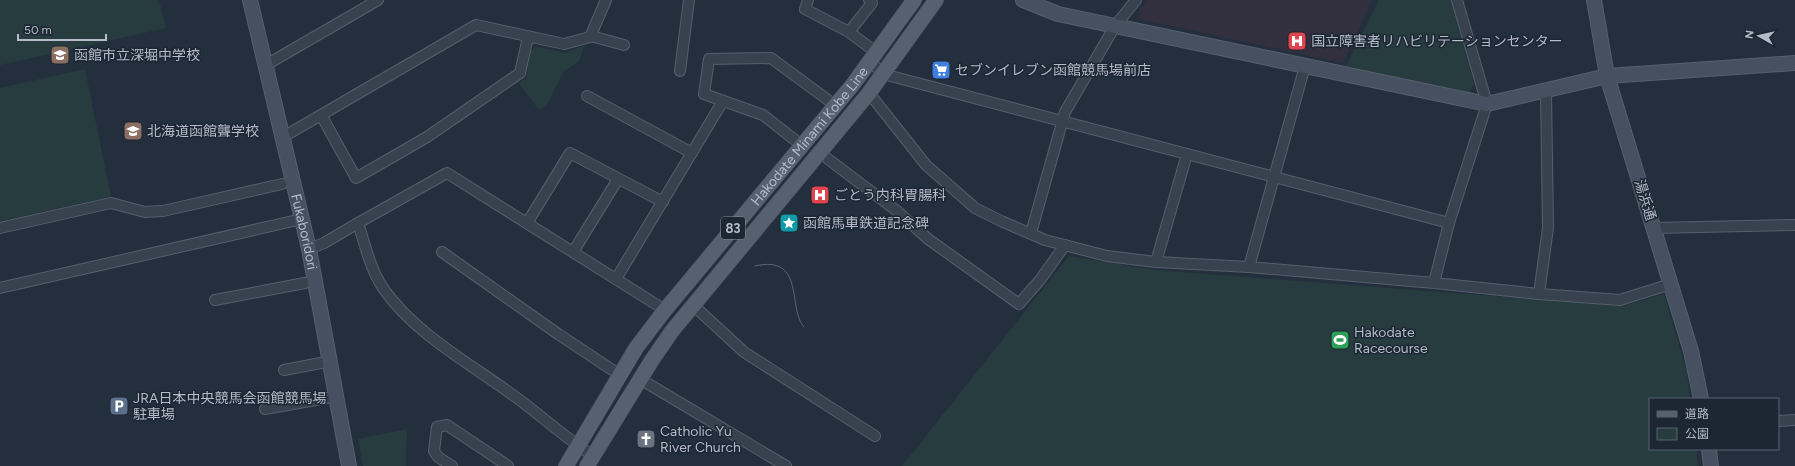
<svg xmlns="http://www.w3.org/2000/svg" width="1795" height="466" font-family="Figtree,'Noto Sans JP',sans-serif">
<rect width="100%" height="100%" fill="#242f3e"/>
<path fill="#32303f" d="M1148,0H1372L1343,63L1139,19L1138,12Z"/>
<g fill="#263c3f">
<path d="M0,0H159L166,28L0,65Z"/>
<path d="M1379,0H1451L1474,84L1469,94L1346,66Z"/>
<path d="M585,45L579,61L564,71L546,106L539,110L519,83L526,78L531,50L537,47L565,53Z"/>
<path d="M85,69L111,197L0,221V88Z"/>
<path d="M1069,256L1156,270L1623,306L1664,294L1687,373L1690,399H1650V449H1696L1698,466H902Z"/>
<path d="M407,429L406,466H363L358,439Z"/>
</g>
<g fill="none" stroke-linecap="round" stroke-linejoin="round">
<defs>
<g id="street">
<path d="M808,0L805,9L849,32L869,47"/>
<path d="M849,32L872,3L869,0"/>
<path d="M591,36L624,45"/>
<path d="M870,61L883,74L1449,223"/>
<path d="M266,65L378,0"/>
<path d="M680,71L689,0"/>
<path d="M869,93L926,165L975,208L1001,221L1045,240L1107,256L1156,262L1249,267L1434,283L1539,294L1620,300L1671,284"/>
<path d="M587,96L692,153"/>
<path d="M321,115L356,178L427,137L520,73L528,37"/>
<path d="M283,137L476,25L564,44L590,37L606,0"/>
<path d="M795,140L763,115L704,94L709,59L771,58L828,100"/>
<path d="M828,159L897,211L928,239L1019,304L1040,280L1065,245"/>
<path d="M358,223L447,173L665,310"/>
<path d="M527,223L570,153L663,202"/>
<path d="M0,228L111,203L145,212L163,211L282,184"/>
<path d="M1654,228L1795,225"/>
<path d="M1031,233L1065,112L1115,26L1136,0"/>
<path d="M309,249L324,243L358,223C365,244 370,269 383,288C415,335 475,366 521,401C545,419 567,439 593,456"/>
<path d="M442,252L558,334L620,375"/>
<path d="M573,252L618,179"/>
<path d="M1156,262L1187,154"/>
<path d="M1249,267L1305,66"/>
<path d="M616,279L723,101"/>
<path d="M1434,283L1449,223L1487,104L1457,0"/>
<path d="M0,288L302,219"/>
<path d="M1539,294L1548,228L1546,91"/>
<path d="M215,300L305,283"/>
<path d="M693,305L744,352L875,436"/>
<path d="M284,370L321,363"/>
<path d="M640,379L786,466"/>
<path d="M265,409L327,398"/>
<path d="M1778,421L1795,420"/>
<path d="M452,466L438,457L434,451L437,427L447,425L508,466"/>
</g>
<g id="secondary">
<path id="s1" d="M250,0L309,249L349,466"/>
<path d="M1023,0L1058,14L1487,104L1607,76L1795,63"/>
<path d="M1594,0L1607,76L1691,351L1701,399"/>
<path d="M1709,449L1711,466"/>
</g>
<g id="primary">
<path id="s2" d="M566,466L636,348L665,310L854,83L914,0"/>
<path d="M587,466L652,360L672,331L869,93L936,0"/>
</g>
</defs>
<use href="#street" stroke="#565f6c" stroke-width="12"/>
<use href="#secondary" stroke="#565f6c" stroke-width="16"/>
<use href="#primary" stroke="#414a57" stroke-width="16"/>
<use href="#street" stroke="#38414e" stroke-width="10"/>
<use href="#secondary" stroke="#465061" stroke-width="14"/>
<use href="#primary" stroke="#56606e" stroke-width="15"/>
<g stroke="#5a6575" stroke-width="1">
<path d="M755,266C806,254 787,309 804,327"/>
<path d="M609,417L624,392"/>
<path d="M573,466L643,350L663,322L851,98L922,0"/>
</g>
</g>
<defs>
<symbol id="hospital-square" viewBox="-11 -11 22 22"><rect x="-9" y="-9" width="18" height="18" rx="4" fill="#e0444e" stroke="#1d2633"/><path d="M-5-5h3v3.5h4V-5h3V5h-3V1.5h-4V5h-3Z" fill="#fff"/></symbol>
<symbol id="school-square" viewBox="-11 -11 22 22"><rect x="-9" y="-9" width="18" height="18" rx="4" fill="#8d6e63" stroke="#1d2633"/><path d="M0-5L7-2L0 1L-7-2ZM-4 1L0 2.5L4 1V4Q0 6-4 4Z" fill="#fff"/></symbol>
<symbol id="supermarket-square" viewBox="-11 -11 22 22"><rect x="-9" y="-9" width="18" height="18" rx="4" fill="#3f7fe0" stroke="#1d2633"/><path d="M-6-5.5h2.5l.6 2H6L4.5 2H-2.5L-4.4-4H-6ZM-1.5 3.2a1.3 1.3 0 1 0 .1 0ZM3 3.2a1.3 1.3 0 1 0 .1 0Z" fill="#fff"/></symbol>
<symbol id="sight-square" viewBox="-11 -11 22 22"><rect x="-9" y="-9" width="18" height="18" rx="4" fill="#0f9aa8" stroke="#1d2633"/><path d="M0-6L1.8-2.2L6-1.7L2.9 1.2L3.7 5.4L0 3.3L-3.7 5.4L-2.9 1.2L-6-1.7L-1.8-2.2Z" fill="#fff"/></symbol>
<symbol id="stadium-square" viewBox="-11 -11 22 22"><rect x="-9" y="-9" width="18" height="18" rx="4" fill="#2e9e5b" stroke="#1d2633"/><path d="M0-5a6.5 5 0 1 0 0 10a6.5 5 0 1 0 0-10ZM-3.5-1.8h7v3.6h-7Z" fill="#fff"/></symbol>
<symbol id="parking-square" viewBox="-11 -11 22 22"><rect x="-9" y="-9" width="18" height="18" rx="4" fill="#5c6f8a" stroke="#1d2633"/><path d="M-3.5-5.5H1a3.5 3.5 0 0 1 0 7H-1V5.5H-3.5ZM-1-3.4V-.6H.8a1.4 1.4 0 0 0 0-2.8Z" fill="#fff"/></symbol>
<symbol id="church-square" viewBox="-11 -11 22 22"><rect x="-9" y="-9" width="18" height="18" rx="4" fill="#6b7280" stroke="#1d2633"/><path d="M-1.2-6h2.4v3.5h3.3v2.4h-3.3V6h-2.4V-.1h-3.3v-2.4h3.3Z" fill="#fff"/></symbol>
</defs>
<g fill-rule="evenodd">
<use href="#hospital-square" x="1286" y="30" width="22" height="22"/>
<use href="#school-square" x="49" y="44" width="22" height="22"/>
<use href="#supermarket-square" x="930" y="59" width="22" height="22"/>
<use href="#school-square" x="122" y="120" width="22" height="22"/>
<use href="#hospital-square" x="809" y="184" width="22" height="22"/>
<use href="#sight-square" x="778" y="212" width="22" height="22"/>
<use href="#stadium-square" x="1329" y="329" width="22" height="22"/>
<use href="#parking-square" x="108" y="395" width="22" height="22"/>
<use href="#church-square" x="635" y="428" width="22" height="22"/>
</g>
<g text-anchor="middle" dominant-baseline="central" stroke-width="3" stroke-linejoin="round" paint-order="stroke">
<rect fill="#1d2633" stroke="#878f9c" stroke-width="1" x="721" y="217" width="24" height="22" rx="3"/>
<g font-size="13" font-weight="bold" fill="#b4bcc9">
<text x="733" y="228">83</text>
</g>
<g font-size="14" fill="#b4bcc9" stroke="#1d2633" text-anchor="start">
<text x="1311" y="41">国立障害者リハビリテーションセンター</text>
<text x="74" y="55">函館市立深堀中学校</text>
<text x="955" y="70">セブンイレブン函館競馬場前店</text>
<text x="147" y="131">北海道函館聾学校</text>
<text x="834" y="195">ごとう内科胃腸科</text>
<text x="803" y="223">函館馬車鉄道記念碑</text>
<text x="1354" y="332">Hakodate<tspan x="1354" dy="16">Racecourse</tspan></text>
<text x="133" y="398">JRA日本中央競馬会函館競馬場<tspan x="133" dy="16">駐車場</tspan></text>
<text x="660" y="431">Catholic Yu<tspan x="660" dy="16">River Church</tspan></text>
</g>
<g font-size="14" fill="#b4bcc9" stroke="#1d2633">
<text stroke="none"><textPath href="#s2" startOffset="411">Hakodate Minami Kobe Line</textPath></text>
<text transform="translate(1645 200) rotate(73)">湯浜通</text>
<text stroke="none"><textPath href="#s1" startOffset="238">Fukaboridori</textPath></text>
</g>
</g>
<rect x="1649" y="398" width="130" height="52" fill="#1d2633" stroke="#59626f"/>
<rect x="1657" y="411" width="20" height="6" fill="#56606e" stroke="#59626f"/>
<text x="1685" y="418" font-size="12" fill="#b4bcc9">道路</text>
<rect x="1657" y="428" width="20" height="12" fill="#263c3f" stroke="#59626f"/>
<text x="1685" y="438" font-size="12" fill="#b4bcc9">公園</text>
<g transform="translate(1759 36) rotate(278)" stroke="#1d2633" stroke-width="3" paint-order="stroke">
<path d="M0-3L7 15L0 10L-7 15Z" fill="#b4bcc9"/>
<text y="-6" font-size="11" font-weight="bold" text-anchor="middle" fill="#b4bcc9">N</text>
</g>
<path d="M18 34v6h88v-6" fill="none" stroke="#b4bcc9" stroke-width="2"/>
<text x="24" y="34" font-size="12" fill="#b4bcc9" stroke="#1d2633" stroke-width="3" paint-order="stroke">50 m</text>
</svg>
